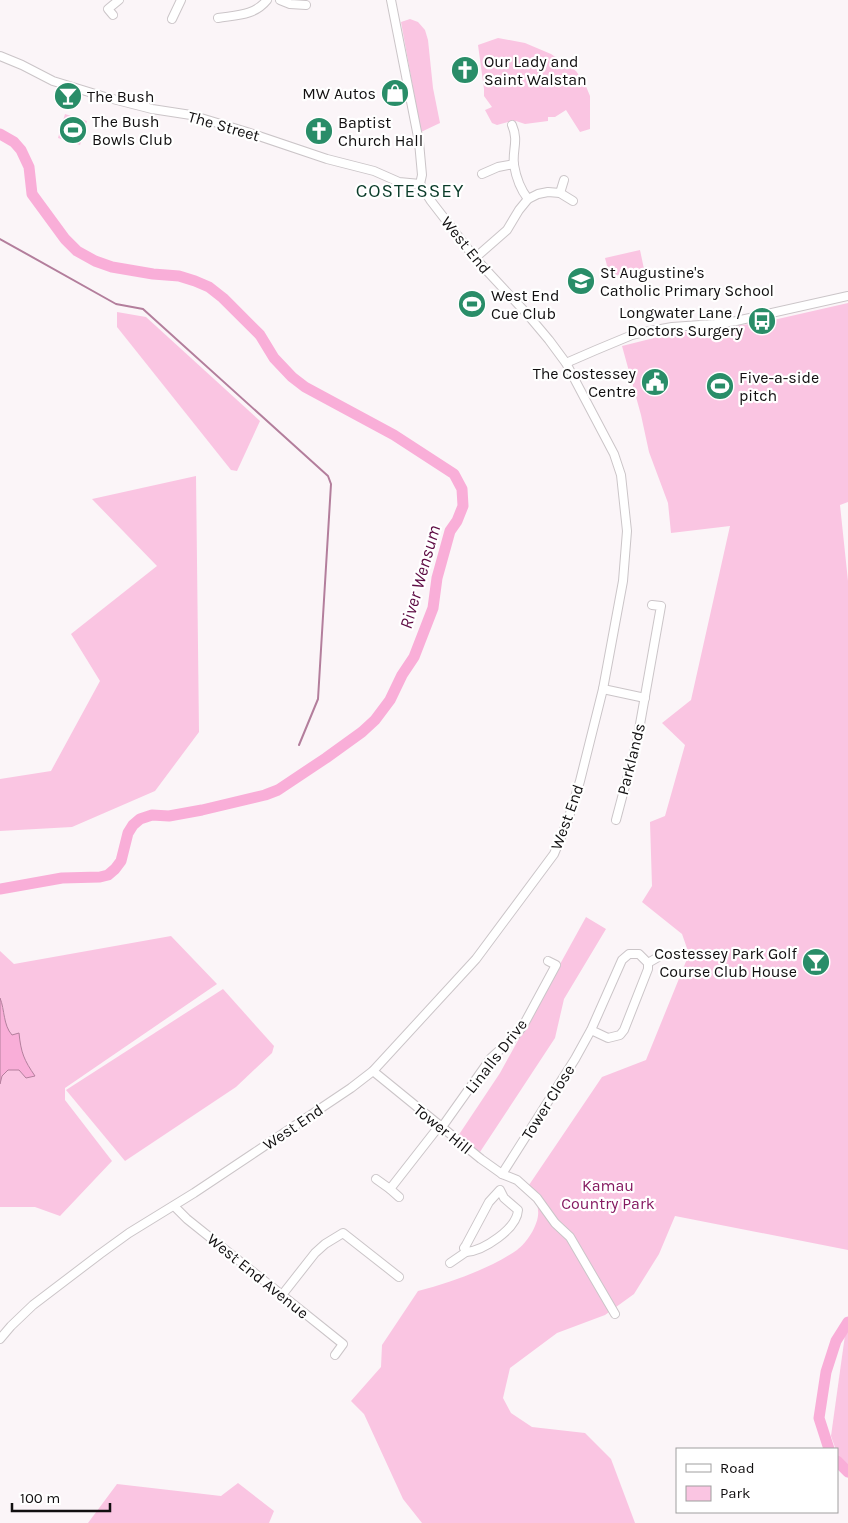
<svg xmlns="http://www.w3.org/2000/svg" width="848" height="1523" font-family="Karla,sans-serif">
<rect width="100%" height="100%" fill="#fbf5f8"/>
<g fill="#fac5e2">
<path d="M410,19L418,22L425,30L428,40L433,88L440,123L421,132L401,22Z"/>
<path d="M498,38L525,43L551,54L576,71L585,84L590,96V129L580,132L566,110L555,117H548V121L525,124L516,121L509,124L508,122L497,125L492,123L485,110L492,107L484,96V89L478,45Z"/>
<path d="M65,114L87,121L80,145L58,138Z"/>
<path d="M640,250L644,269L610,277L605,258Z"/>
<path d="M848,303V502L840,505L848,581V1250L675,1216L659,1254L634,1294L605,1315L557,1333L510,1368L503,1398L511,1413L532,1427L585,1433L611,1459L635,1523H422L403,1499L364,1414L351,1401L381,1367L382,1345L418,1291C452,1282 487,1270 517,1250C527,1243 540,1223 538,1210C538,1202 532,1192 529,1185L602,1077L646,1060L689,954L682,934L642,902L652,886L650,822L665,816L685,745L662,723L691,700L730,526L671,533L668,503L649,452L641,415L622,346L674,333L715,329L769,321Z"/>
<path d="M117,312L146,317L260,421L237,471L231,470L117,327Z"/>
<path d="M196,476L199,732L155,791L72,827L0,831V779L51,771L100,681L71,634L157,566L92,499Z"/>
<path d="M586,917L606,929L564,999L555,1038L480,1152L458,1136L500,1073Z"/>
<path d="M171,936L217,984L65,1088V1100L112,1161L60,1216L35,1207H0V1084L2,1076L8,1070H19L26,1078L34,1076C24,1060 21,1053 19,1034L12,1035L7,1029L3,1007L0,998V951L14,964Z"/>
<path d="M223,989L274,1046L272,1053L236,1087L125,1161L66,1090Z"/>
<path d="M848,1329V1478L844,1473L831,1436L845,1335Z"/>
<path d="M238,1483L274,1511L269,1523H88L117,1484L221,1496Z"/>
</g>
<path fill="#f9aed8" stroke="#b37e9c" d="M0,998C5,1010 3,1025 12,1035L19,1033C21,1053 24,1060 35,1076L26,1078L19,1070H8L2,1076L0,1084Z"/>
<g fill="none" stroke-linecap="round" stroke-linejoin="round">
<path stroke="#b37e9c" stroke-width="2" d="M0,239L116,304L143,309L328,476L331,484L318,699L299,745"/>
<g stroke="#f9aed8" stroke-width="11">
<path d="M0,134L14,142L21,150L29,167L32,194L65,239L77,251L95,261L112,267L153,274L179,276L195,281L209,287L223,298L260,335L274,358L292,377L305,387L394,435L454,474L462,489L463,506L457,521L450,531L437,578L433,608L414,657L402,675L390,700L375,720L362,732L326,758L278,790L265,795L202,810L169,816L152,815L140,819L133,825L128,833L121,861L115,869L108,875L100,877L62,878L0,889"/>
<path d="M829,1449L819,1418L826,1372L836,1341L848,1322"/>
<path d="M837,1461L848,1472"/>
</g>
<defs>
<g id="minor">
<path d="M280,0L290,4L306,5"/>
<path d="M391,0L419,142L422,175L420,184"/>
<path d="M113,15L108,9L119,0"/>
<path d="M218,18C236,15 254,16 267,0"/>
<path d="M172,19L181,0"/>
<path d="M0,56L22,65L53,81L105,97L152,109L191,115L247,132L327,159L374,171L399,182L420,184"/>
<path d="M512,125C519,141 512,150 514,165C516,177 521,190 528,199"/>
<path d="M482,174L498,167L514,164"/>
<path d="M560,193L564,180"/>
<path d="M475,258L507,230L519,210L528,199L538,194L548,192L560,193L573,201"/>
<path d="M566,363L596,350L632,335L645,332L672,327L715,324L736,321L848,296"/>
<path d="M603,689L645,698"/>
<path d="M616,820L637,741L661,606L652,605"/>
<path d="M648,963L660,956"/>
<path d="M373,1071L481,1159L502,1174L517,1180L537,1198L555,1223L570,1237L615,1314"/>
<path d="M442,1127L491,1058L514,1037L523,1026L556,965L548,961"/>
<path d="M502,1174L575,1059L591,1030L622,960L629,954H639L648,963V969L624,1030L620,1035L608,1038L591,1030"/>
<path d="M376,1179L390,1189L440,1125"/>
<path d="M390,1189L399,1197"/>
<path d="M500,1190L504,1198L518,1210C517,1229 483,1251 466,1252L464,1248L466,1245L489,1202Z"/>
<path d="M174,1206L187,1219L343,1344L335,1355"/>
<path d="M450,1263L466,1252"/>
<path d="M282,1295L315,1253L325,1244L343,1233L399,1277"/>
<path d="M0,1339L11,1326L33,1305L100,1254L129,1233L194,1193L254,1153L351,1088L373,1071L476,959L554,854L568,820L580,781L603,689L623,581L627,531L621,475L614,454L566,363L549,340L528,315L475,258L431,201L420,184"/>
</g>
</defs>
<use href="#minor" stroke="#cbc5c8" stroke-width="10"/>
<use href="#minor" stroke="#fff" stroke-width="8"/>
</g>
<defs>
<symbol id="church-disc" viewBox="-11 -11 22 22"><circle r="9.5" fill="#298d68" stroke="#fff"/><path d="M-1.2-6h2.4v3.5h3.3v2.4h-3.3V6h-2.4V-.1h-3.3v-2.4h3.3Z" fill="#fff"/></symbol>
<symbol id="shop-disc" viewBox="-11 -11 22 22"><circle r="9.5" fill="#298d68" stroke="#fff"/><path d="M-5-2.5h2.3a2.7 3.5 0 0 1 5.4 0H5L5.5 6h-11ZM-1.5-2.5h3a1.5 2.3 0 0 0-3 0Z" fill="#fff"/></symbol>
<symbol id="bar-disc" viewBox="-11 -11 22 22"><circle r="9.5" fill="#298d68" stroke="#fff"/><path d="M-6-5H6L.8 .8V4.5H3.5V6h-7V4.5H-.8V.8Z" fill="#fff"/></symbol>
<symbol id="stadium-disc" viewBox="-11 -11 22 22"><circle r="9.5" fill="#298d68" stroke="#fff"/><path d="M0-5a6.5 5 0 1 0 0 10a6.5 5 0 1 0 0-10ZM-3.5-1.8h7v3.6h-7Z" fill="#fff"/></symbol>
<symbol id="school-disc" viewBox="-11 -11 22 22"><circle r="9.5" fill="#298d68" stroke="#fff"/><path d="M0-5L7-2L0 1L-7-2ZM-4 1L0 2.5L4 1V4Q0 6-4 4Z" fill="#fff"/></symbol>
<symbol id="bus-disc" viewBox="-11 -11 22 22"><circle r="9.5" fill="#298d68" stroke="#fff"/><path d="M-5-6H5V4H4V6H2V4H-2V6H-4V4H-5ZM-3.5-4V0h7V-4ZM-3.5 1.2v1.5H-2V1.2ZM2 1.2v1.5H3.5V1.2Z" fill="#fff"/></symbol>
<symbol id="civic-disc" viewBox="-11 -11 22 22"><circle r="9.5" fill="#298d68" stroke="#fff"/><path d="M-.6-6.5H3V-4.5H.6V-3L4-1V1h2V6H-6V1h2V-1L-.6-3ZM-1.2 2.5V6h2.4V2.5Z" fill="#fff"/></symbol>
</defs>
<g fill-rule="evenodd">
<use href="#church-disc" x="449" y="54" width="32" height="32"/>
<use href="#shop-disc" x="379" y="77" width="32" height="32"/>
<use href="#bar-disc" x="52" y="80" width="32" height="32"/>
<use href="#stadium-disc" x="57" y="114" width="32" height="32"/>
<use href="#church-disc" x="303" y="115" width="32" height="32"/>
<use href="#school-disc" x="565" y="265" width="32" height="32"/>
<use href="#stadium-disc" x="456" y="288" width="32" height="32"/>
<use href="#bus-disc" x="746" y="305" width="32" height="32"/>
<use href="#civic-disc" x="639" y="366" width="32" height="32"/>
<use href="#stadium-disc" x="704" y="370" width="32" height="32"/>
<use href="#bar-disc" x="800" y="946" width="32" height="32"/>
</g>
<g text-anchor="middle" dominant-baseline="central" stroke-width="4.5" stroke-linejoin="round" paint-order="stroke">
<g font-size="16" fill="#110f10" stroke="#fff" text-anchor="start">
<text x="484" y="61">Our Lady and<tspan x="484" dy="18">Saint Walstan</tspan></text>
<text x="376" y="93" text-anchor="end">MW Autos</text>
<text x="87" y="96">The Bush</text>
<text x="92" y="121">The Bush<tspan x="92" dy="18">Bowls Club</tspan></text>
<text x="338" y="122">Baptist<tspan x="338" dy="18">Church Hall</tspan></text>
<text x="600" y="272">St Augustine's<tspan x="600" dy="18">Catholic Primary School</tspan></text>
<text x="491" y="295">West End<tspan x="491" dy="18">Cue Club</tspan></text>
<text x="743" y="312" text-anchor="end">Longwater Lane /<tspan x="743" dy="18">Doctors Surgery</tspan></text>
<text x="636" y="373" text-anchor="end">The Costessey<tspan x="636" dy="18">Centre</tspan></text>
<text x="739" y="377">Five-a-side<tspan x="739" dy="18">pitch</tspan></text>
<text x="797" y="953" text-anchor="end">Costessey Park Golf<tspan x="797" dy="18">Course Club House</tspan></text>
</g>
<g font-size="16" fill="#110f10" stroke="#fff">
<text transform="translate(224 126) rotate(16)">The Street</text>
<text transform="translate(466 245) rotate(51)">West End</text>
<text transform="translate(631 759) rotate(-76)">Parklands</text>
<text transform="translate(567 817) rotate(-70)">West End</text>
<text transform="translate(496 1056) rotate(-52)">Linalls Drive</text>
<text transform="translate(548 1102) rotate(-58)">Tower Close</text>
<text transform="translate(293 1127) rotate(-34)">West End</text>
<text transform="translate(443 1129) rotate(39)">Tower Hill</text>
<text transform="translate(258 1276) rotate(39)">West End Avenue</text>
</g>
<g font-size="16" fill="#851a61" stroke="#fff">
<text x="608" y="1185">Kamau<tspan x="608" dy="18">Country Park</tspan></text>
</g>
<g font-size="18" font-style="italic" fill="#5d0b43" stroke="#fff">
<text transform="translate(420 577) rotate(-74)">River Wensum</text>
</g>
<g font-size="19" letter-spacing="1" fill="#0a3b29" stroke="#fff">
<text x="410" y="191">COSTESSEY</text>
</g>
</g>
<rect x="676" y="1448" width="162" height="65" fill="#ffffff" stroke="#a09f9f"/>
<rect x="686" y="1464" width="25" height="8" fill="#ffffff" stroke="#a09f9f"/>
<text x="720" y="1473" font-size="15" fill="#110f10">Road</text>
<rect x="686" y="1486" width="25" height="15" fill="#fac5e2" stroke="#a09f9f"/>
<text x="720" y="1498" font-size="15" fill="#110f10">Park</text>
<path d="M12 1503v8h98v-8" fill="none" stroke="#110f10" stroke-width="2.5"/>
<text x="20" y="1503" font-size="15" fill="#110f10" stroke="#ffffff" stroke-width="4" paint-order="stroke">100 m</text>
</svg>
